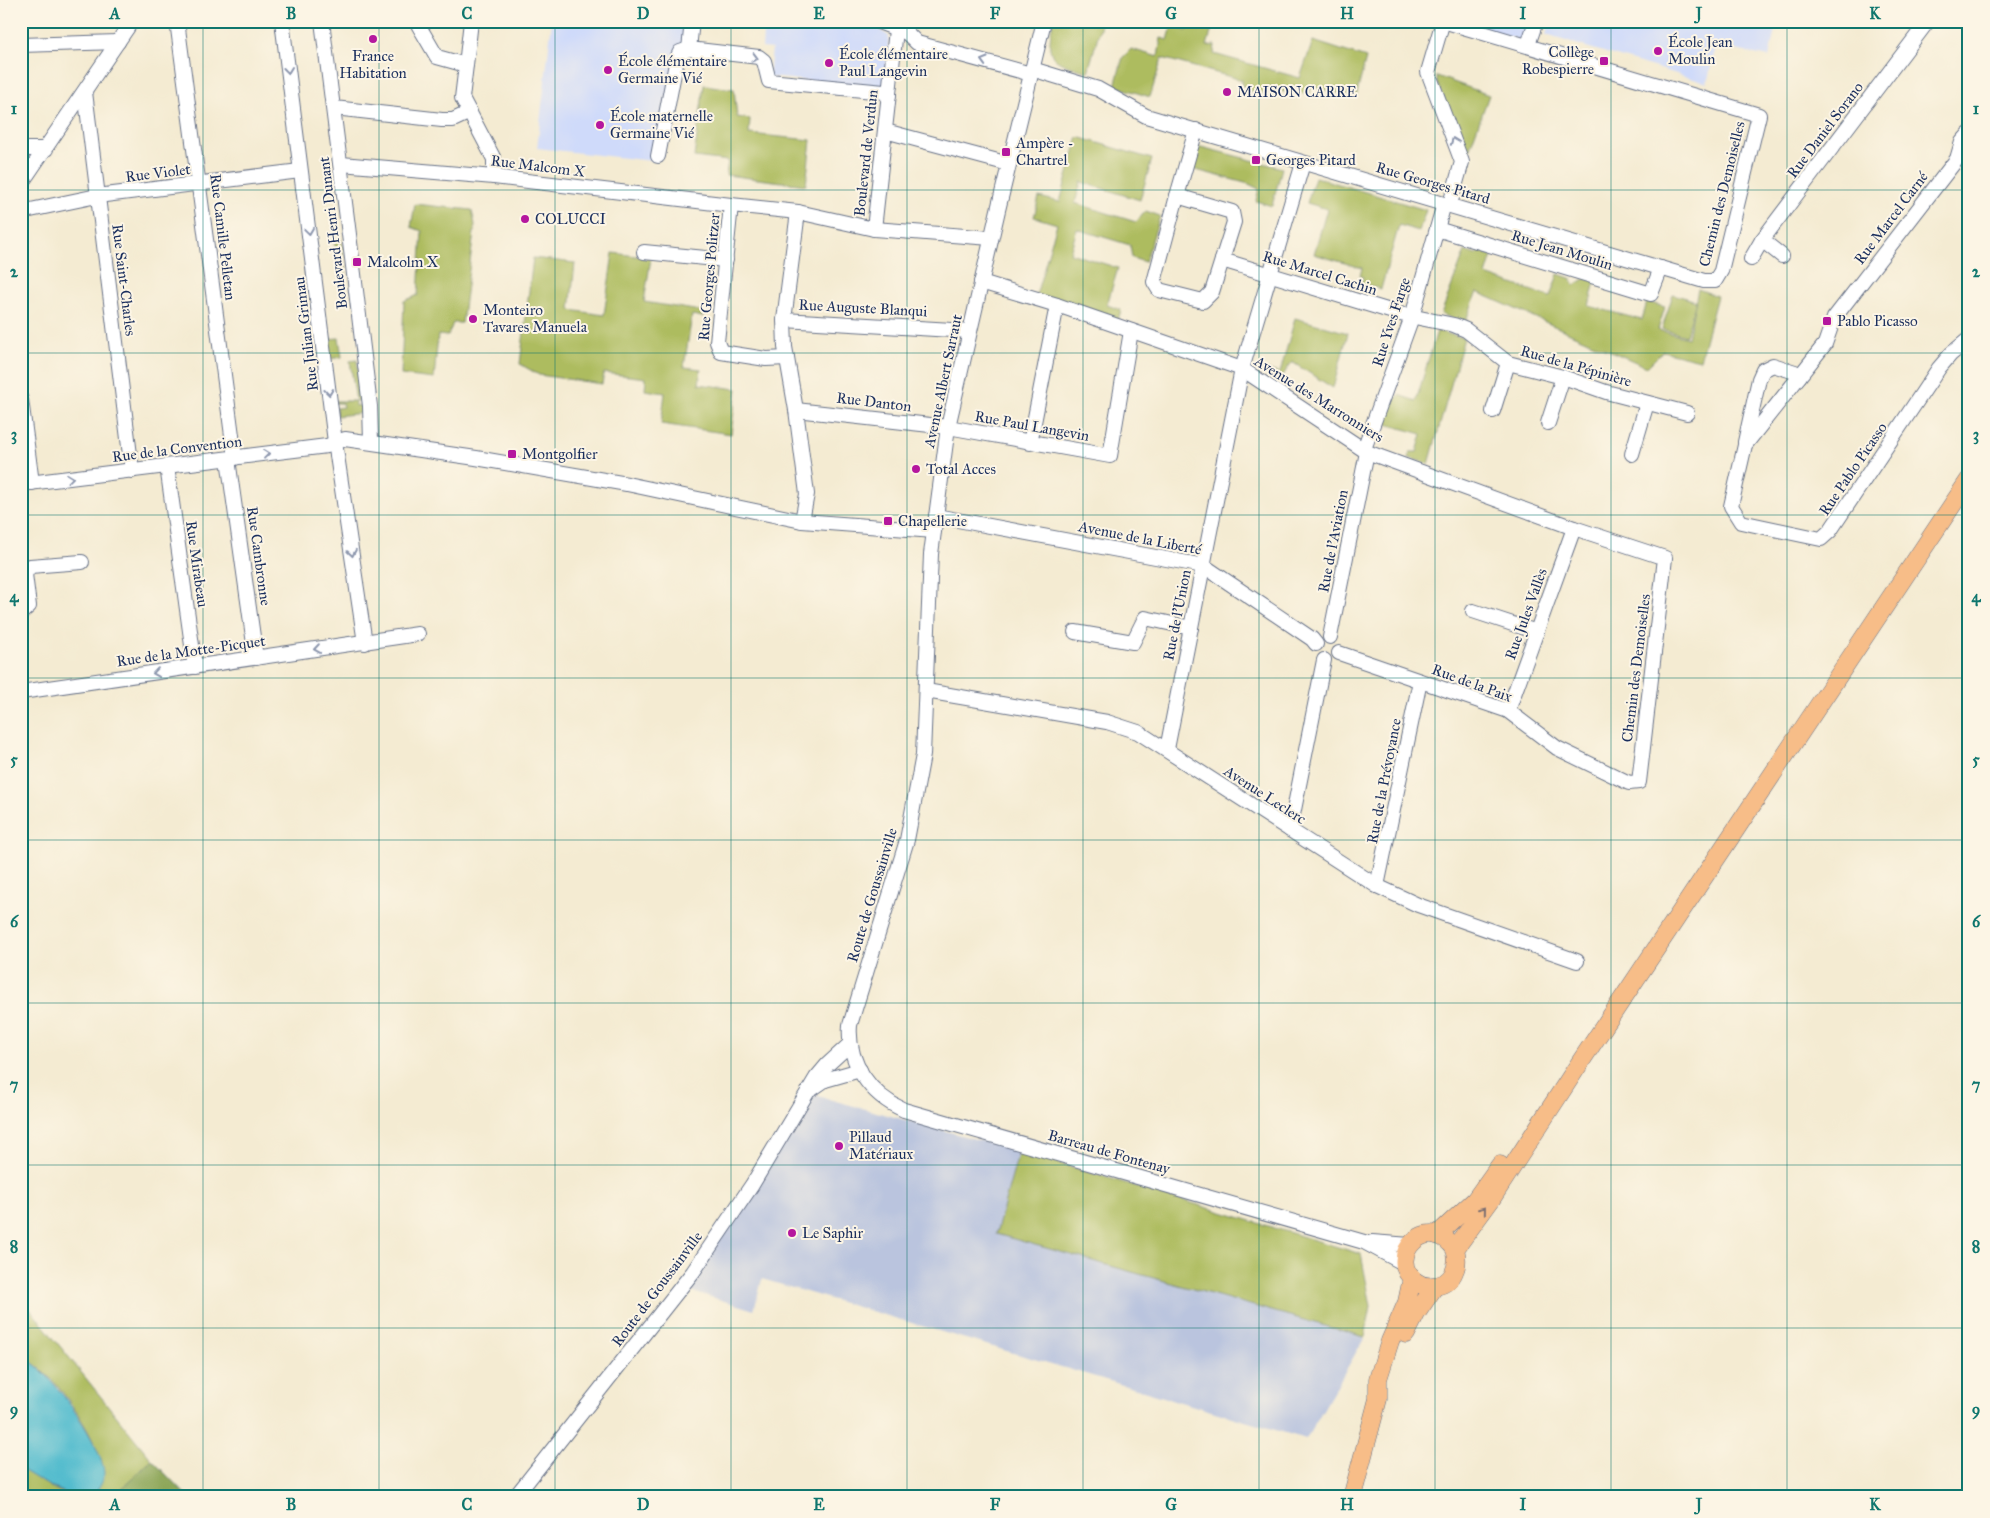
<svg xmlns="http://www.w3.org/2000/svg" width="1990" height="1518" font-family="'IM FELL Great Primer',serif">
<rect width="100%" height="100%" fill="#fcf5e5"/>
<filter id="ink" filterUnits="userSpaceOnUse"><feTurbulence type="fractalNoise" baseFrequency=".02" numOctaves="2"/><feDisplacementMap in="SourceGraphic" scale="10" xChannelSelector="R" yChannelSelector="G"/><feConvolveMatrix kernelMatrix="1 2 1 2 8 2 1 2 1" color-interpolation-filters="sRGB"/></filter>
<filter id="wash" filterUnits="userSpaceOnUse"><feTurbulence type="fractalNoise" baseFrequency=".0096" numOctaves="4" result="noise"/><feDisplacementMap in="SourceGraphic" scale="20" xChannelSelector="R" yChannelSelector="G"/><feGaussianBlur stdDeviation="1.12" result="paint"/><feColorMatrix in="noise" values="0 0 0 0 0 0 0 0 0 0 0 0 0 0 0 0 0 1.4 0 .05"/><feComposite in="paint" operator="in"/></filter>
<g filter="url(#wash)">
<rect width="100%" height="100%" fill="#f4ebd2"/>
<g fill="#cfdafa">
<path d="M552,21H687L684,45L665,102L652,161L537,148Z"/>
<path d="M764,21H865L889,36L884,88L769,77L772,49L762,48Z"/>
<path d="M1456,21H1529L1523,41Z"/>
<path d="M1550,21H1777L1769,57L1716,46L1707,83L1546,35Z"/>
</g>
<path fill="#bac4de" d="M809,1090L821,1097L1019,1151L997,1234L1365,1337L1306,1439L762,1279L754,1310L681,1288Z"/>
<g fill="#adbc5e" stroke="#64765e">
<path d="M1053,21H1102L1088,72C1051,61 1045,61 1053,21Z"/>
<path d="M1191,21H1214L1207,46L1215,45L1214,54L1300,78L1313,41L1366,58L1356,97L1311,87L1310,93L1293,94L1268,87L1259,95L1242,86V80L1162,58L1150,97L1115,86L1123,57L1131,49L1158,57L1161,38L1168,40L1172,26L1187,31Z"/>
<path d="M1437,76L1489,95L1467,156L1437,82Z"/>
<path d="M704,85L734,89L737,117L750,119L749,134L811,140L806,185L726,175L728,161L694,157Z"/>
<path d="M1078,137L1152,159L1140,200L1081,182L1075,203L1136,222L1146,211L1160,216L1145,262L1132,258L1130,245L1077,229L1070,253L1118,268L1107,305L1121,310L1118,320L1036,295L1057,224L1034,217L1039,197L1060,202Z"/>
<path d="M1197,146L1282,168L1272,206L1256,201L1259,189L1249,184L1192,169Z"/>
<path d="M1315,177L1426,210L1419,231L1399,225L1381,289L1361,283L1363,277L1360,276L1362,268L1314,254L1327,209L1307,203Z"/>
<path d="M415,204L472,210L475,225L462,323H453L448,336L438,335L434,379L401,375L404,301L418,295L422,231L411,227Z"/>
<path d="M334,239H341L346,275L339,276L340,266H338Z"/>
<path d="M1465,251L1476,255L1479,251L1492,256L1486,275L1550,297L1558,274L1570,278L1575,285L1586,278L1595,281L1589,306L1642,320L1647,302L1665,307L1658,330L1688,338L1698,289L1717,296L1700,360L1663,351L1647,367L1477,292L1465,323L1441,314Z"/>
<path d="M613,253L651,258L644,302L701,311L703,317L692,315L684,367L701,369L699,384L737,389L731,434L661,424L665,393L645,390L646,378L604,373L602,384L539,375L520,364L533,258L575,263L570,310L604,315Z"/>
<path d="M1673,294L1696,301L1686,336L1662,329Z"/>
<path d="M1295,318L1348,333L1333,388L1292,362L1279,381L1259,368L1280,373Z"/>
<path d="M1437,331L1464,338L1429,464L1409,458L1410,452H1417L1422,434L1382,423L1380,419L1383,411L1399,395L1416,401Z"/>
<path d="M339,338L342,357L330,359L327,339Z"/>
<path d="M357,360L362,400L356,401L350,361Z"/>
<path d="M335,401H355V406L362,405L363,413L337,416L336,408L343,407L342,403H335Z"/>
<path d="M1019,1151L1361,1254L1371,1306L1365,1337L996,1234Z"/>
<path d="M21,1298L152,1460L113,1497H92C99,1487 104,1473 100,1460C94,1433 56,1376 31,1362L21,1366Z"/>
<path d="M21,1469L54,1489L74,1497H39L21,1489Z"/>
</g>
<g fill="#8aa455" stroke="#526a5a">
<path d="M1966,986L1969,987V1089H1964Z"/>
<path d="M152,1460L188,1497H113Z"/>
</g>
<path fill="#52bcce" stroke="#367696" d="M31,1362C53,1375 104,1448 104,1473C104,1482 97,1491 92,1497C64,1497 44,1483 21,1469V1366Z"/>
</g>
<g filter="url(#ink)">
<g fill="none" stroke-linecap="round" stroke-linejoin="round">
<defs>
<g id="minor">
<path d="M177,21L235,458"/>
<path d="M282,21L335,442L365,643"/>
<path d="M322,21L353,266L370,406L371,442"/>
<path d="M416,21L437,57L466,65L462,98L494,159V177"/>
<path d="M876,21L907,33L917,43L1031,74"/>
<path d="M1044,21L998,210L948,427L931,554L923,755L907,840L850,1025C847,1063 870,1095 904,1110L1364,1242L1405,1264"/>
<path d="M1443,21L1428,72L1462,162L1450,204"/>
<path d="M21,45L118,42"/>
<path d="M1528,45L1536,21"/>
<path d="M689,49L692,21"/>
<path d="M466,65L471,21"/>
<path d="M1032,69L1098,89L1146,116L1704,281H1715L1721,271L1759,115L1443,21"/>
<path d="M85,92L132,471"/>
<path d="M334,108L442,120H453L470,112"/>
<path d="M885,131L1009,164"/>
<path d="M1969,134L1962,142L1957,159L1834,318L1825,344L1745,445L1731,506L1741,522L1821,539L1830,531L1939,368L1951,354L1969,339"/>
<path d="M21,149H46"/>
<path d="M658,156L677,58L680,52L689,49L759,57L764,61L769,81L884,92L889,95"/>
<path d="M341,164L494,177L731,205"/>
<path d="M21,184L132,21"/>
<path d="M1177,196L1232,212L1234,222L1212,292L1203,301L1159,290L1154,282Z"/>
<path d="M1177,196L1196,130"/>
<path d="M21,212L97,196L300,171"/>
<path d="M798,212L784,320L785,347L796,410L807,494L802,521"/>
<path d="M874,229L897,21"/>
<path d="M1437,229L1651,294L1661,268"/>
<path d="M1762,240L1782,256"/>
<path d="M644,252L726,260"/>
<path d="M1751,259L1762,240L1928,21"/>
<path d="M1222,260L1400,314L1454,325L1466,330L1508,363L1563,377L1606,392L1687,413"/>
<path d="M981,282L1057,305L1242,369L1367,452L1574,528L1665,558L1639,782L1629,783L1557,748L1508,711L1339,653"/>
<path d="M784,320L969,331"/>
<path d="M787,358L766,359L721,352L717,342L731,205L798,212L874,229L991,238"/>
<path d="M21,399L32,483"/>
<path d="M796,410L948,427L1110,456L1131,331"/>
<path d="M1493,411L1508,363"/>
<path d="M1548,423L1563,377"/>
<path d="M1745,442L1759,379L1763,370L1773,365L1795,372L1799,377"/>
<path d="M1030,443L1057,305"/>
<path d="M1364,449L1412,317L1444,204"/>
<path d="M1632,454L1647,403"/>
<path d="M228,459L256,658"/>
<path d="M167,466L195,667"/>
<path d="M21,484L327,446L345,439L476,458L627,484L802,521L934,531"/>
<path d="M936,516L1204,566L1312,639L1316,644"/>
<path d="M1473,611L1537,632"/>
<path d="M21,613L29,606L25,574L30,566L82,562"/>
<path d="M1075,632L1133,642L1145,618L1191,628"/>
<path d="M1330,637L1367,452"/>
<path d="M926,691L1107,722L1138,732L1377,886L1418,905L1577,961"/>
<path d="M21,692L418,634"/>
<path d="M1508,711L1574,528"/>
<path d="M1167,749L1242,369L1303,163"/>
<path d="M1290,830L1324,660"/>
<path d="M1377,886L1420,681"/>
<path d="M812,1089L825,1080L860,1070"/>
<path d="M1372,1242L1410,1245"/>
<path d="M515,1497L693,1272L752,1185L816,1078L827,1065L850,1044"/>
</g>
<g id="major">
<path d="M1437,1235L1475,1200L1500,1165"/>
<path d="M1455,1249C1429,1210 1384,1257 1415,1281C1420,1285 1426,1287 1433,1286C1453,1285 1460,1266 1455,1249L1490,1201L1583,1058L1969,480"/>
<path d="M1406,1334L1416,1314L1435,1286"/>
<path d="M1352,1497L1378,1399V1379L1390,1341L1407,1302L1412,1278"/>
</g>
</defs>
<use href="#minor" stroke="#677187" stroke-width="16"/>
<use href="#major" stroke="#677187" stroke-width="19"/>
<use href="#minor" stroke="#fff" stroke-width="14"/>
<use href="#major" stroke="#f7bd88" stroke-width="18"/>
</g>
<defs><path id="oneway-chevron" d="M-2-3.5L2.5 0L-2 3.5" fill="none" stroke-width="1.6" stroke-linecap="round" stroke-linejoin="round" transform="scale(1.25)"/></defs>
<g stroke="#8d97ae">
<use href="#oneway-chevron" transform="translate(755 58) rotate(15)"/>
<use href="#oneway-chevron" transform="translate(984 61) rotate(-164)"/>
<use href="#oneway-chevron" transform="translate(288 70) rotate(83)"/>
<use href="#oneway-chevron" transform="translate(1454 141) rotate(-111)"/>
<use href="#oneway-chevron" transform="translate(309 231) rotate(82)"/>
<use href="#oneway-chevron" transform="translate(329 392) rotate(83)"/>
<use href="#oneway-chevron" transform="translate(266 454) rotate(-7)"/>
<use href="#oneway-chevron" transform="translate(70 478) rotate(-7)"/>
<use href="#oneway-chevron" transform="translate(352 553) rotate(81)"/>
<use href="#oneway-chevron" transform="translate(317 649) rotate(172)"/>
<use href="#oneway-chevron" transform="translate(156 673) rotate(172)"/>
</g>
<use stroke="#7e6f71" href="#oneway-chevron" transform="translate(1483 1210) rotate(-51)"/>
</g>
<path fill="none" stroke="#0f766e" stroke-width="1" stroke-opacity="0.55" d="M203,21V1497M379,21V1497M555,21V1497M731,21V1497M907,21V1497M1083,21V1497M1259,21V1497M1435,21V1497M1611,21V1497M1787,21V1497M21,190H1969M21,353H1969M21,515H1969M21,678H1969M21,840H1969M21,1003H1969M21,1165H1969M21,1328H1969"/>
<g fill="#b5179e" stroke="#fcf5e5" stroke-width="2">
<circle cx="373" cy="39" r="5"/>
<circle cx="1658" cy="51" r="5"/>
<rect x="1599" y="56" width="10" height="10" rx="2.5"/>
<circle cx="829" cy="63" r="5"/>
<circle cx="608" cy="70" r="5"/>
<circle cx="1227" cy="92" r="5"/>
<circle cx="600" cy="125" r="5"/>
<rect x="1001" y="147" width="10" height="10" rx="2.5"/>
<rect x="1251" y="155" width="10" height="10" rx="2.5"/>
<circle cx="525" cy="219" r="5"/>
<rect x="352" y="257" width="10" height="10" rx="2.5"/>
<circle cx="473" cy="319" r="5"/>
<rect x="1822" y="316" width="10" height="10" rx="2.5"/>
<rect x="507" y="449" width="10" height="10" rx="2.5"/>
<circle cx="916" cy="469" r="5"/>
<rect x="883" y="516" width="10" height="10" rx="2.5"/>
<circle cx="839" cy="1146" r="5"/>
<circle cx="792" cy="1233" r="5"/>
</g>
<g text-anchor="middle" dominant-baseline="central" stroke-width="4" stroke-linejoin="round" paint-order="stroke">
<g font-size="15" fill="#1b2f5e" stroke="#fcf5e5" text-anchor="start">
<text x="1668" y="42">École Jean<tspan x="1668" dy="17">Moulin</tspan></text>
<text x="1594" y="52" text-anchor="end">Collège<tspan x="1594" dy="17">Robespierre</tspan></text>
<text x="839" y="54">École élémentaire<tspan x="839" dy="17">Paul Langevin</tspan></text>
<text x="373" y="56" text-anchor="middle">France<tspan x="373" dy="17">Habitation</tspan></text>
<text x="618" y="61">École élémentaire<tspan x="618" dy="17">Germaine Vié</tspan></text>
<text x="1237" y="92">MAISON CARRE</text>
<text x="610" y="116">École maternelle<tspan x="610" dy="17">Germaine Vié</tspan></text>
<text x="1016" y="143">Ampère -<tspan x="1016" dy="17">Chartrel</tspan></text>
<text x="1266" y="160">Georges Pitard</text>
<text x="535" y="219">COLUCCI</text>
<text x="367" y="262">Malcolm X</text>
<text x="483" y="310">Monteiro<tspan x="483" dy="17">Tavares Manuela</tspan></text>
<text x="1837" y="321">Pablo Picasso</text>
<text x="522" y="454">Montgolfier</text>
<text x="926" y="469">Total Acces</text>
<text x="898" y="521">Chapellerie</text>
<text x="849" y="1137">Pillaud<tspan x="849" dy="17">Matériaux</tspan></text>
<text x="802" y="1233">Le Saphir</text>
</g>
<g font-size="15" fill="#1b2f5e" stroke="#fcf5e5">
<text transform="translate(1825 130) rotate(-53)">Rue Daniel Sorano</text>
<text transform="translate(866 153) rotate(-84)">Boulevard de Verdun</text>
<text transform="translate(538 166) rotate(7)">Rue Malcom X</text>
<text transform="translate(158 173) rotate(-7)">Rue Violet</text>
<text transform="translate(1433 183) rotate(16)">Rue Georges Pitard</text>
<text transform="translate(1722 194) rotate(-76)">Chemin des Demoiselles</text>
<text transform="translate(1891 218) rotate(-53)">Rue Marcel Carné</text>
<text transform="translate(333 233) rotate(-97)">Boulevard Henri Dunant</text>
<text transform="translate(223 237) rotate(83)">Rue Camille Pelletan</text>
<text transform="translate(1562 250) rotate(17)">Rue Jean Moulin</text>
<text transform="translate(1320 273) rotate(17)">Rue Marcel Cachin</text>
<text transform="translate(709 277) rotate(-85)">Rue Georges Politzer</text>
<text transform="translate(124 280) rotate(83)">Rue Saint-Charles</text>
<text transform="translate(863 308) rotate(3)">Rue Auguste Blanqui</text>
<text transform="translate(1391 322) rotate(-72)">Rue Yves Farge</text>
<text transform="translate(306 334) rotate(-97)">Rue Julian Grimau</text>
<text transform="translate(1576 366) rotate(16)">Rue de la Pépinière</text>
<text transform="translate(943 381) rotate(-78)">Avenue Albert Sarraut</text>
<text transform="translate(1319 399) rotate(32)">Avenue des Marronniers</text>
<text transform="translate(874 402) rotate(7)">Rue Danton</text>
<text transform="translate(1032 426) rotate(10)">Rue Paul Langevin</text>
<text transform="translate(177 449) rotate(-7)">Rue de la Convention</text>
<text transform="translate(1853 469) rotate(-56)">Rue Pablo Picasso</text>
<text transform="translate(1140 538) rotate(11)">Avenue de la Liberté</text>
<text transform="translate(1333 541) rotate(-79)">Rue de l'Aviation</text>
<text transform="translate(259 556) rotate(82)">Rue Cambronne</text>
<text transform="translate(197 564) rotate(82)">Rue Mirabeau</text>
<text transform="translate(1526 614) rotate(-70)">Rue Jules Vallès</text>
<text transform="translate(1177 615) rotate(-79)">Rue de l'Union</text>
<text transform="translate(191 651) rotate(-8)">Rue de la Motte-Picquet</text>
<text transform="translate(1636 668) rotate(-83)">Chemin des Demoiselles</text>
<text transform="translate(1472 683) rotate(20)">Rue de la Paix</text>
<text transform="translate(1384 781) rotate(-79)">Rue de la Prévoyance</text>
<text transform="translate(1265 795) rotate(33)">Avenue Leclerc</text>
<text transform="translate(872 895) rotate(-73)">Route de Goussainville</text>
<text transform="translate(1109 1152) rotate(16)">Barreau de Fontenay</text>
<text transform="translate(657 1289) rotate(-53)">Route de Goussainville</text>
</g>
</g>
<rect width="1990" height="1518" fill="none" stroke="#fcf5e5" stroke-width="55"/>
<rect x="28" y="28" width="1934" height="1462" fill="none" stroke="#0f766e" stroke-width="2"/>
<g font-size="16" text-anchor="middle" font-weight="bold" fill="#0f766e">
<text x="115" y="19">A</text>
<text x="291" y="19">B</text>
<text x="467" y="19">C</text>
<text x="643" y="19">D</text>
<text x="819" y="19">E</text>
<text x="995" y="19">F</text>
<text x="1171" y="19">G</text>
<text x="1347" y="19">H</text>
<text x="1523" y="19">I</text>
<text x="1699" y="19">J</text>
<text x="1875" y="19">K</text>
<text x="14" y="114">1</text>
<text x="1976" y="114">1</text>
<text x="14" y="277">2</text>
<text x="1976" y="277">2</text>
<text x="14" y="440">3</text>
<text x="1976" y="440">3</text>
<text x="14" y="602">4</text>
<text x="1976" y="602">4</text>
<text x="14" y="765">5</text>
<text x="1976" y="765">5</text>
<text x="14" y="927">6</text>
<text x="1976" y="927">6</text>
<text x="14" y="1090">7</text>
<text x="1976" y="1090">7</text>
<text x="14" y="1252">8</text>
<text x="1976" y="1252">8</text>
<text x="14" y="1415">9</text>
<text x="1976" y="1415">9</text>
<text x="115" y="1510">A</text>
<text x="291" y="1510">B</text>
<text x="467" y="1510">C</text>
<text x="643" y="1510">D</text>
<text x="819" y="1510">E</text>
<text x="995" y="1510">F</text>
<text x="1171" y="1510">G</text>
<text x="1347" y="1510">H</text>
<text x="1523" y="1510">I</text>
<text x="1699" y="1510">J</text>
<text x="1875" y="1510">K</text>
</g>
</svg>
